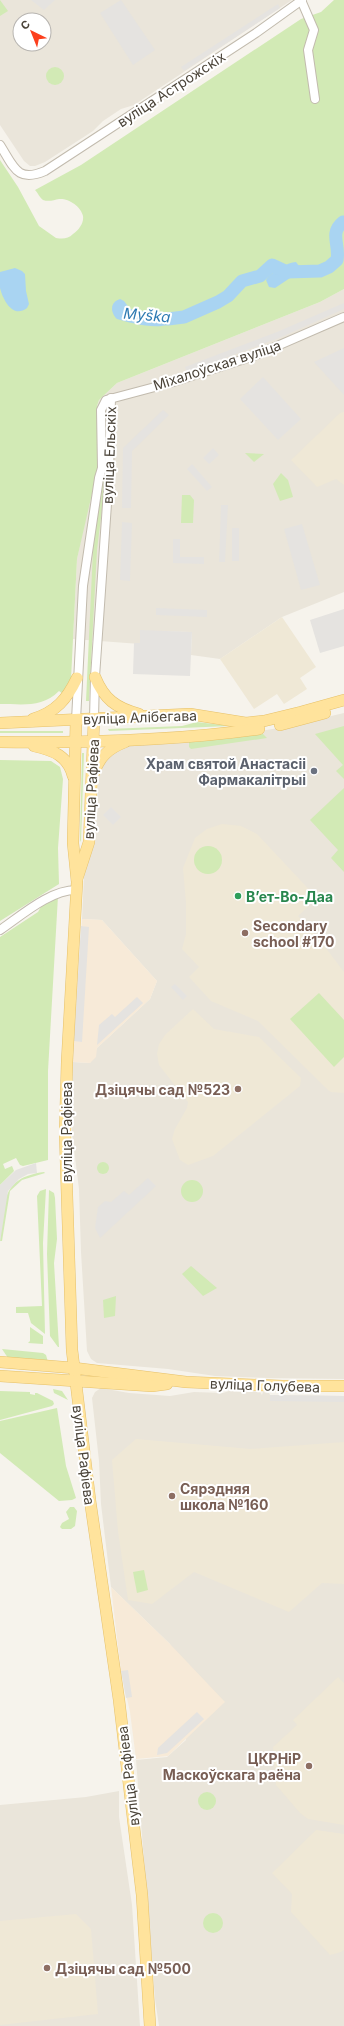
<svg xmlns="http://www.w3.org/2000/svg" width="344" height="2026" font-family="Inter,sans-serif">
<rect width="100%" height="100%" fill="#f6f3ec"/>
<g fill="#eae5da" fill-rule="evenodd">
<path d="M0,0H292L134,105L121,109L103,121L93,131L45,162L35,166H30L24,161L0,125ZM20,20H44V44H20Z"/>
<path d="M344,289V592L282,617L220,659L191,655L192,632L140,631V644L73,639L77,559L86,516L97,406L99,400L117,383L320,302Z"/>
<path d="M344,713V1379L269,1378L215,1376L168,1369L97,1363L91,1359L87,1351L81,1252L79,1189L72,1133L73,1062L90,1063L97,1048L150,999L157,981L102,920L82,919L84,875L95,827L99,767L117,747L222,737L285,727Z"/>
<path d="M101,1388L129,1393L170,1396L194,1392L223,1393L229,1391L260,1392L262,1395L263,1392L269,1393L270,1395L344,1396V2026H159L155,1999L136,1760L167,1757L186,1740L170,1644L111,1587L101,1504L99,1461L92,1398L95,1392Z"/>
<path d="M119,1791V1817L132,1905L140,2026H0V1805L86,1797Z"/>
</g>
<g fill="#f7ead8">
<path d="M82,919L102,920L157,981L150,999L97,1048L96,1057L90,1063L73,1062Z"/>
<path d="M111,1587L170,1644L225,1702L168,1756L136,1759L130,1712L121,1671Z"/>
</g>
<g fill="#efe8d6">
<path d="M344,412V485L336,479L317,487L291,460L340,413Z"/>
<path d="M282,617L316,667L300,678L307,689L284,704L277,694L254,709L220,659Z"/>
<path d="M222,824L241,826L257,834L317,898L298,916L319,939L344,972V1093L331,1092L328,1090L258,1021L211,1001L189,977L199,967L182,949L186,934V903L183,868L195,838L207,829Z"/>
<path d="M193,1009L214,1029L259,1037L301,1078L300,1086L213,1156L188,1165L180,1160L172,1139L175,1129L187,1108L188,1102L159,1065L157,1054L159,1044L165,1035Z"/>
<path d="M136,1439L251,1449L344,1442V1584L322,1583L289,1612L194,1572L152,1604L128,1600L118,1531L112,1460Z"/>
<path d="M338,1677L344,1683V1825L308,1819L300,1813L276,1785L273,1747L297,1725L293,1720Z"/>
<path d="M316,1830L344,1834V1950L341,1952L330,1955L291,1912L292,1894L272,1873Z"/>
<path d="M76,1914L91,1929L98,2014L0,2025V1921Z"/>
</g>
<g fill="#d2eab5">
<path d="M0,0L8,11L0,16Z"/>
<path d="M334,0H344V289L320,302L117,383L99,400L97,406L99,463L77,559L71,679L63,694L59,691C42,708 23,704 0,704V160L18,187L39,226L56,238C63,239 68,239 73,234C79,230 84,223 83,216C81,206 68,198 59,199C54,200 49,202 43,200C40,198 38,193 35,190L81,165L301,19L321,12Z"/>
<circle cx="55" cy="76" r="9"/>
<path d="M245,453L264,454L254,462Z"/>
<path d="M281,473L288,480L293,497L280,501L273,484Z"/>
<path d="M104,474L106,477L97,550L89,701H86L93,550L101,476Z"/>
<path d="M182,495H190L194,500L193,523H181Z"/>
<path d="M197,722L230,726L109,731L108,729L182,726Z"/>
<path d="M344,726V779L336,771L343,765L315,734Z"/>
<rect x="0" y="731" width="63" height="2"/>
<path d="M262,733L267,738L191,749L189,747V742Z"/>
<path d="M82,753H84L81,842L80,840Z"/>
<path d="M0,760L51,761L60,767L63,779L58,848L59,884L0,921Z"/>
<path d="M344,788V872L331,858L338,850L310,820Z"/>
<circle cx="208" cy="860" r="14"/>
<path d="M58,896L48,1071V1160L23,1166L20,1165L16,1158L3,1164L5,1169L12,1166L14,1171L0,1185V937L38,912L42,905Z"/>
<path d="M319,993L344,1020V1057L334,1067L290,1019Z"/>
<circle cx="103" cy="1168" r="6"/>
<path d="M44,1172L45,1173L22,1180L10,1191L2,1241H0C5,1203 0,1178 44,1172Z"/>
<circle cx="192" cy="1191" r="11"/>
<path d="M46,1189L43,1243L45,1334L31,1323L28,1313H16V1307L42,1306L37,1196L40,1191Z"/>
<path d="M49,1190L54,1193L55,1198L57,1239L54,1263L59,1347H58L50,1336L47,1254Z"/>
<path d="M191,1266L217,1288L203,1296L182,1274Z"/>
<path d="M116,1296L115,1316L104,1318L103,1300Z"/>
<path d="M30,1327L43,1336V1344L28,1343L30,1341Z"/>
<path d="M2,1349L43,1353L46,1355L48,1362L8,1358Z"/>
<path d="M53,1389L62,1391L68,1400L54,1393Z"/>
<path d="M0,1391L30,1392V1394L35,1395V1393H37L53,1401L54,1404L52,1406L0,1420Z"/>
<path d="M57,1408L66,1466L76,1498L72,1500L59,1501L0,1453V1421Z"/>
<path d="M70,1507H74L77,1511L75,1526L71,1529H62L60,1527L62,1523L69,1519L66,1512Z"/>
<path d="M144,1570L148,1590L137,1593L133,1572Z"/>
<circle cx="207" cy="1801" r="9"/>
<circle cx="213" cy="1923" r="10"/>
</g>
<g fill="#e5e3e0">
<path d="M31,0H55L44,10Z"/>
<path d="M121,0L155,50L133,65L100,13Z"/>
<path d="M278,4L280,8L184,71L181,67Z"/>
<path d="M344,303V309L279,338L187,372L185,367L277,332Z"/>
<path d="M344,348V395L314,362Z"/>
<path d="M263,377L301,419L278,440L240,399Z"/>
<path d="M163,410L169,415L132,451L131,508H122L123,448Z"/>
<path d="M213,448L219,455L209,464L203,458Z"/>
<path d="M192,464L212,487L207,491L187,469Z"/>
<path d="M221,505H228L225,562H219Z"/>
<path d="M122,522L132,523L130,581L120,580Z"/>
<path d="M302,524L320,585L301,590L284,529Z"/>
<rect x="232" y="528" width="7" height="33"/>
<path d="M173,539H180V557H204V564L173,563Z"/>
<path d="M156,608L207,610V617L156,615Z"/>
<path d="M344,609V646L320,653L310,620Z"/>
<path d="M140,630L192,632L190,676L133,674L134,643H140Z"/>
<path d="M111,807L121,817L113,825L103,815Z"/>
<path d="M81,926L89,927L82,1042L74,1041Z"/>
<path d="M175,984L187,996L183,1000L171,987Z"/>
<path d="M137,997L143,1003L97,1045L99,1025L112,1014L115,1017Z"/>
<path d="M36,1163L37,1173L28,1174L19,1179L8,1191L0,1242V1185L16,1170Z"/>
<path d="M148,1178L156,1186L100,1238L95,1228L98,1207L105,1201L111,1202L124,1191L129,1195Z"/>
<path d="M270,1395L344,1396V1402L270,1401Z"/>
<path d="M128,1670L132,1697L126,1698L121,1671Z"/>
<path d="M197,1712L204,1719L167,1753L157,1755L158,1748Z"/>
</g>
<g fill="#a9d4f2">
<path d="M296,262L299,266L296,274L275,288L269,287L266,280C270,273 288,262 296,262Z"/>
<path d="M15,268L22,271L25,274L26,291L29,304L27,308C13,319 3,300 0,288C0,283 0,277 0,272Z"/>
<path d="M120,299L124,301L130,309L171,316L173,321C164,332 130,323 117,319C110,312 110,302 120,299Z"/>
</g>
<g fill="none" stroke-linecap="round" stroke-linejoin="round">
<path stroke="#a9d4f2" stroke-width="13" d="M155,318L168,319L184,317L218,302L228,296L242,281L260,276L272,265L287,272L320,271L329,267L337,260C340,245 329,233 343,222"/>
<defs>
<g id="minor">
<path d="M301,0L314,30L308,50L315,99"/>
<path d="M0,145C14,167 17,183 45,171L256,33L302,0"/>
<path d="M94,719L95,677L109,475L111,398"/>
<path d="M76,720L83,586L99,478L102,468L101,410L106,400L170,383L254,356L344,317"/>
<path d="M0,930C22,915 50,890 76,890"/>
</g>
<g id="major">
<path d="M95,677C104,699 116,708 139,714"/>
<path d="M33,719C56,712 67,699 77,678"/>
<path d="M76,720L73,843L77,882L67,1062L65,1133L72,1350L90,1500L119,1700L142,1895L150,2026"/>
<path d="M0,723L190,714L246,723L264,721L301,712L344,700"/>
<path d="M280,725L325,713"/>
<path d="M0,742C86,743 174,741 259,729"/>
<path d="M34,746C53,750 68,756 73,776"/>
<path d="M94,773C99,757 109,748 125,742"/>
<path d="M77,879L89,842L94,719"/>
<path d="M0,1362L74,1368L186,1382L282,1386H344"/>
<path d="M0,1376L152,1386L167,1384"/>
</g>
</defs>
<use href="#minor" stroke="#c2bbae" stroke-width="10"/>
<use href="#major" stroke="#e6c16a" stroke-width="12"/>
<use href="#minor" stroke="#fff" stroke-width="8"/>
<use href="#major" stroke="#ffe39c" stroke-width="11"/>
</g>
<circle fill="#6b7280" stroke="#fff" stroke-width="1.5" cx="314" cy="771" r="4"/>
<circle fill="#2e9e5b" stroke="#fff" stroke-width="1.5" cx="238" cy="896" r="4"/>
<g fill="#8d6e63" stroke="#fff" stroke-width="1.5">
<circle cx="245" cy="933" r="4"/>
<circle cx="238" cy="1089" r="4"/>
<circle cx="172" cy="1496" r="4"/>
<circle cx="309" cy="1766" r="4"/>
<circle cx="47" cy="1968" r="4"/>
</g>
<g text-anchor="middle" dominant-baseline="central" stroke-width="4" stroke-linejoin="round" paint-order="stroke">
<g font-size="14" fill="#4b4439" stroke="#fff">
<text transform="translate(171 89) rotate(-33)">вуліца Астрожскіх</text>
<text transform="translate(217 365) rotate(-18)">Міхалоўская вуліца</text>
<text transform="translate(109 455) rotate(-88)">вуліца Ельскіх</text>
<text transform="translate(140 717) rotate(-2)">вуліца Алібегава</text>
<text transform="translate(91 789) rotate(-87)">вуліца Рафіева</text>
<text transform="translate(66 1132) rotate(-90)">вуліца Рафіева</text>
<text transform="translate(265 1385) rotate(2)">вуліца Голубева</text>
<text transform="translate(84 1455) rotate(83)">вуліца Рафіева</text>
<text transform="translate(128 1776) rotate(-97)">вуліца Рафіева</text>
</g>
<g font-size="14" font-weight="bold" fill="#5b616d" stroke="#fff" text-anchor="end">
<text x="306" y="763">Храм святой Анастасіі<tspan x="306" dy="16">Фармакалітрыі</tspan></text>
</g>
<g font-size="14" font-weight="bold" fill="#27864d" stroke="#fff" text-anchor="start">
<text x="246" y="896">Вʼет-Во-Даа</text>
</g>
<g font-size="14" font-weight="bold" fill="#785e54" stroke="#fff" text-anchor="start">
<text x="253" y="925">Secondary<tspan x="253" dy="16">school #170</tspan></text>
<text x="230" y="1089" text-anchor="end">Дзіцячы сад №523</text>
<text x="180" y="1488">Сярэдняя<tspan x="180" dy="16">школа №160</tspan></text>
<text x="301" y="1758" text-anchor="end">ЦКРНіР<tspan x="301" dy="16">Маскоўскага раёна</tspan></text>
<text x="55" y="1968">Дзіцячы сад №500</text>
</g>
<g font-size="15" font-style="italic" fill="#2e7ab2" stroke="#fff">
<text transform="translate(147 315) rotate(5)">Муška</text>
</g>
</g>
<g transform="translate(32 32) rotate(317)"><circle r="19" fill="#ffffff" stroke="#b7b4b0"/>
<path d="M0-3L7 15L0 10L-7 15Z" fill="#fc3f1d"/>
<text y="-6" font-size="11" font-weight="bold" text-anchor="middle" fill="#4b4439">С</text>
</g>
</svg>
